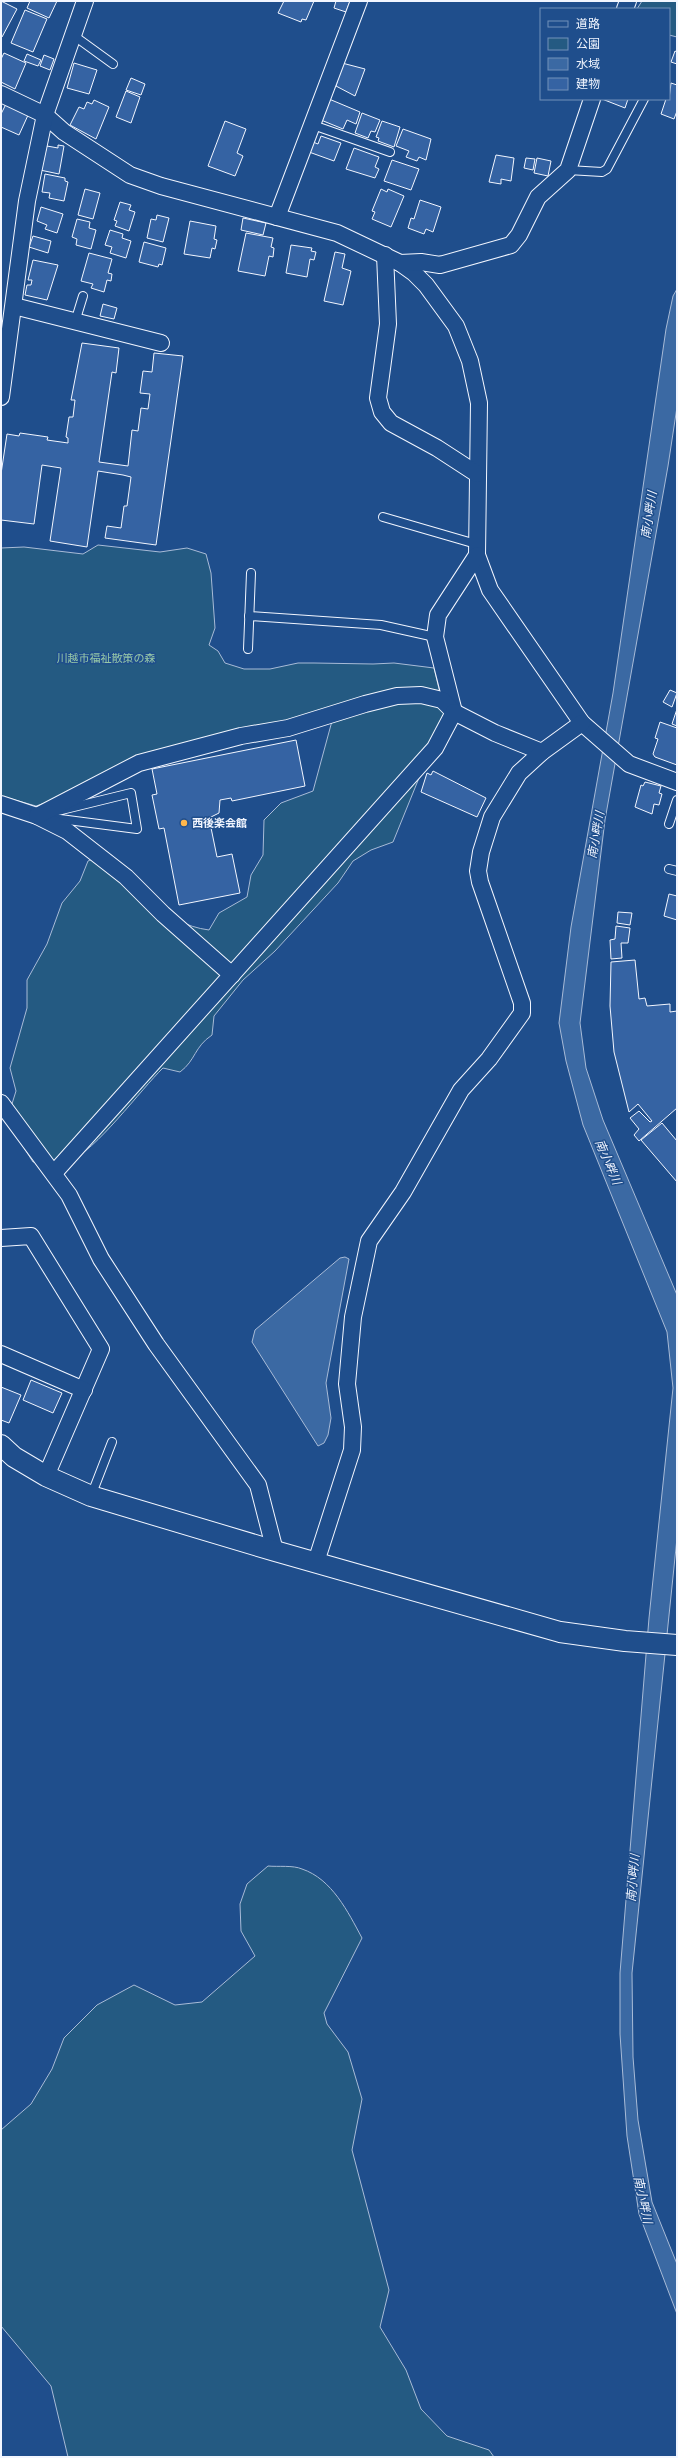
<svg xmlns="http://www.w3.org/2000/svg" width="678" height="2458" font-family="Arial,'Noto Sans JP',sans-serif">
<rect width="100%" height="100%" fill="#1f4e8c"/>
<g fill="#245a82" stroke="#a8bbd7">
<path d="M642,1H677V37L669,35V9H637Z"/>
<path d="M98,545L160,552L187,548L206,554L211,573L215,628L209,645L218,651L225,663L244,669H270L298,663H314L373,664L394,663L434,668L445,714L393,842L371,850L353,861L338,883L275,951L243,980L214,1016L212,1035C194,1047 196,1060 180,1072L163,1068C142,1088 94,1153 70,1160C59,1163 45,1162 33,1162L19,1140L11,1107L16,1091L10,1068L27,1008V980L47,944L62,903L80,881L88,861L105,853C135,885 162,924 209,930L219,913L247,897L251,875L263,855L264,820L281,803L313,791L332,721L303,716L36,806L1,796V548L24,547L83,554Z"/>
<path d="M268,1866C278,1867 293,1865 302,1869C332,1879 348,1912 362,1938L324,2013L327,2024L348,2052L362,2099L352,2150L389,2290L380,2327L406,2370L421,2409L447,2436L489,2450L494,2457H68L51,2386L1,2326V2130L31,2104L52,2069L64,2038L97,2005L134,1985L175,2005L202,2002L255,1956L241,1931L240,1904L247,1884Z"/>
</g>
<g fill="#3b69a3" stroke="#a8bbd7">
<path d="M677,289V407L668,466L605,820L580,1023L586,1068L603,1120L677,1295V1538L632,1973L633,2057L638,2120L652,2202L677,2264V2314L639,2214L627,2136L620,2034V1973L649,1618L673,1388L667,1332L583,1125L566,1061L559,1023L571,927L613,693L666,329L673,296Z"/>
<path d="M345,1257L349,1259L326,1383L331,1418L328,1435L324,1443L318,1446L252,1342L255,1330L340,1258Z"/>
</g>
<g fill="#3563a3" stroke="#f2f6ff">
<path d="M1,1L17,9L2,37L1,36Z"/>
<path d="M30,1H57L49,18L27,8Z"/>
<path d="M284,1H314L306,20L302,19L301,22L278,13Z"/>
<path d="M336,1H350L346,12L334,8Z"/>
<path d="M25,10L47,19L33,52L11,43Z"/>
<path d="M675,51L677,52V64L671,62Z"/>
<path d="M4,53L26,63L15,89L1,82V59Z"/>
<path d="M27,54L41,60L38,66L24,61Z"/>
<path d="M44,55L54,59L50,70L40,66Z"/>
<path d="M74,63L97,70L89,94L67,88Z"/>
<path d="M342,63L365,69L355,96L336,86Z"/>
<path d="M131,78L145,84L141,95L126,90Z"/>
<path d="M671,83L677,85V111L674,119L661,114L666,99H669Z"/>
<path d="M126,91L140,97L131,123L116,117Z"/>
<path d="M329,99L360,112L356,124L347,120L343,129L321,120Z"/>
<path d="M602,99H628L625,108Z"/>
<path d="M94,100L109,107L96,139L70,125L79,107L84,109L87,102L92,104Z"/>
<path d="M7,102L29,113L19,135L1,127V114Z"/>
<path d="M362,113L380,120L375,132L371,131L368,138L355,133Z"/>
<path d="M225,121L246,129L237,153L243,156L235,176L208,166Z"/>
<path d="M382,121L400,127L394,147L378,141L379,138L376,137Z"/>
<path d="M403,129L431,139L426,160L419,157L417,161L406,157L409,151L396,146Z"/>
<path d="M321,136L341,143L334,161L309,152L313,142L318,144Z"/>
<path d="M58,145L64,146L59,174L40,170L47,146L58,148Z"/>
<path d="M354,148L379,157L375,167L379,169L375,178L346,169Z"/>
<path d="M496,155L514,158L511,181L501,179V184L489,182Z"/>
<path d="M526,158L535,159L533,170L524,168Z"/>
<path d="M537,158L551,161L548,176L534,173Z"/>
<path d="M392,160L419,169L411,190L384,181Z"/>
<path d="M45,174L65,178V181L68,182L64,201L49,198L50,193L42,192Z"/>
<path d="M85,189L100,193L93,219L78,215Z"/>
<path d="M381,189L387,192L388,189L404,196L391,227L372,219L375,212L372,211Z"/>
<path d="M420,200L441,207L433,232L426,229L424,234L408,228L411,218L414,219Z"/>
<path d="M120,202L131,205L129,210L135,212L129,231L115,226L117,221L114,220Z"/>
<path d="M41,207L63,214L57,233L45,229L47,225L37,221Z"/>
<path d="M157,215L169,218L163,242L147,238L151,219L156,220Z"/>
<path d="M243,218L266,223L263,235L241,230Z"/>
<path d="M77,219L90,222L89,228L96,230L91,249L76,245L77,239L72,237Z"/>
<path d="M190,221L216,226L214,239L217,240L215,249L212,248L210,258L184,254Z"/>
<path d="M110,230L123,234L122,238L131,241L126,258L110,253L112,247L105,245Z"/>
<path d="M246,233L273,238L271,247L274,248L273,257L269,256L265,276L238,271Z"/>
<path d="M33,236L51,241L48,253L29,247Z"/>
<path d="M144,242L166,248L162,265L159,264L158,267L139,262Z"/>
<path d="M291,245L312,248L311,251L316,252L314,260L310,259L307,277L286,273Z"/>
<path d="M335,252L345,254L342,268L351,271L343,305L324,301Z"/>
<path d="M89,253L112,259L108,273L112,274L111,281L107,280L104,292L91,288L93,284L81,281Z"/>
<path d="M33,260L58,265L47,300L25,295L27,285H31L32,280H28Z"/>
<path d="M103,304L117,308L114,319L100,316Z"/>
<path d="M82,343L119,348L116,373L112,372L99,462L128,466L132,430L138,431L141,408L148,409L150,394L140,393L143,371L152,372L154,353L183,356L156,545L105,538L107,526L121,528L124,506H127L131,477L123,475L98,471L87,547L50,541L61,468L42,465L34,524L1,520V474L7,434L19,436L20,433L48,437L47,440L68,443V438L66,437L69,417H73L75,400H71Z"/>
<path d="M670,690L677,693L672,707L663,702Z"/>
<path d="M677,709V726L672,724Z"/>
<path d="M660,722L677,728V765L655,757L653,754L658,739L655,738Z"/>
<path d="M296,740L305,786L232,801L231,798L220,800L219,813L209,818L217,857L232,854L240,893L179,905L164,828L159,829L152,795L157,794L152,769Z"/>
<path d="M433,771L486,798L477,817L421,792L427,773L431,775Z"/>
<path d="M645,782L661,786L659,793L662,794L659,805L654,804L652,814L635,807L641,785L643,786Z"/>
<path d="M669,894L677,896V920L664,916Z"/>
<path d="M618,912L632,913L630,925L617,923Z"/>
<path d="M616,926L630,928L628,943H621L622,958L611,959L610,940L615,939Z"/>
<path d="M635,960L639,999L645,998L647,1006L670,1004V1012L677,1011V1108L639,1141L634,1135L639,1129L630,1118L639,1111L650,1122L652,1121L638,1104L629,1112L614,1052L610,1006L611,962Z"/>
<path d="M662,1123L677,1141V1182L641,1140Z"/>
<path d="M31,1380L62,1393L53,1413L23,1400Z"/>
<path d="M1,1387L21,1395L9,1423L1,1420Z"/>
</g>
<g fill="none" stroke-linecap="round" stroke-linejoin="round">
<defs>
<g id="service">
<path d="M73,35L113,64"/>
<path d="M313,125L390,152"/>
<path d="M568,170L602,172L607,169L644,99"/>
<path d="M75,322L83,296"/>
<path d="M383,517L476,544"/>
<path d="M249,616L381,625L435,637"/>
<path d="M248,649L251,573"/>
<path d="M131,793L137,829L37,816Z"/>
<path d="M669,824L677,800"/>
<path d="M669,869L677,871"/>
<path d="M91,1496L112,1442"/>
</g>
<g id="minor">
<path d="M625,9L628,1"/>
<path d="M1,94L45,115L64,132L130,175L161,186L337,233L400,263L414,273L426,285L456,326L470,361L479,403L477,555L490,590L582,723L629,764L677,782"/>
<path d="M277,217L359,1"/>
<path d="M385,255L388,324L378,398L382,412L391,423L437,448L477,474"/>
<path d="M400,263L421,262L440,265L511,245L519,235L538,197L568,170L592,99"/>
<path d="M14,306L161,343"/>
<path d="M1,397L27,201L45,115L85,1"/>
<path d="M454,712L435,637L438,615L477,555"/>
<path d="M1,804L37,816L67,831L126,877L163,914L232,975"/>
<path d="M37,816L139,763L241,736L288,728L365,704L397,696L421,695L442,700L454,712"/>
<path d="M1,1103L69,1195L101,1259L156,1344L258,1485L275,1551"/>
<path d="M54,1173L435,748L454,712L495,733L542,752"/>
<path d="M1,1238L31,1236L101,1349L46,1476"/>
<path d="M1,1354L84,1390"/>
<path d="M316,1562L352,1450L353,1427L347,1384L353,1317L369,1241L403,1192L461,1090L489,1059L522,1013V1003L480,882L478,871L481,852L492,817L519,773L542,752L582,723"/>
</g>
<path id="tertiary" d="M1,1445L14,1457L46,1476L91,1496L275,1551L560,1632L625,1641L677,1645"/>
</defs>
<use href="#service" stroke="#f2f6ff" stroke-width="10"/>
<use href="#minor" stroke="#f2f6ff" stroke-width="18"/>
<use href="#tertiary" stroke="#f2f6ff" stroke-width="22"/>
<use href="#service" stroke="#1f4e8c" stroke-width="8"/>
<use href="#minor" stroke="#1f4e8c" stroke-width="16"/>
<use href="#tertiary" stroke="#1f4e8c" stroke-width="20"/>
</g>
<circle fill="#ffb74d" stroke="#1f4e8c" stroke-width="1.5" cx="184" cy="823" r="4"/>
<g text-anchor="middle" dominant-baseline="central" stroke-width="3" stroke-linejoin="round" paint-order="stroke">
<g font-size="11" fill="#97c8a6" stroke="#1f4e8c">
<text x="106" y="658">川越市福祉散策の森</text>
</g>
<g font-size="11" font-weight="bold" fill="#f2f6ff" stroke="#1f4e8c" text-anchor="start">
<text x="192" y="823">西後楽会館</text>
</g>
<g font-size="12" font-style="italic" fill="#f2f6ff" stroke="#1f4e8c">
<text transform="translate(649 515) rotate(-82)">南小畔川</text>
<text transform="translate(596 835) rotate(-80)">南小畔川</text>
<text transform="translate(608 1162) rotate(67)">南小畔川</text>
<text transform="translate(633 1878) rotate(-85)">南小畔川</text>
<text transform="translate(643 2200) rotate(78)">南小畔川</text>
</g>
</g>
<rect width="678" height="2458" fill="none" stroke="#f2f6ff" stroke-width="4"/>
<rect x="540" y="8" width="130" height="92" fill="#1f4e8c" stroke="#7391ba"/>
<rect x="548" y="21" width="20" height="6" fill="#1f4e8c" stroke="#7391ba"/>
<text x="576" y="28" font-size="12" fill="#f2f6ff">道路</text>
<rect x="548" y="38" width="20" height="12" fill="#245a82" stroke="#7391ba"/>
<text x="576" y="48" font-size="12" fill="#f2f6ff">公園</text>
<rect x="548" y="58" width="20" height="12" fill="#3b69a3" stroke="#7391ba"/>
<text x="576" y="68" font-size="12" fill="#f2f6ff">水域</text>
<rect x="548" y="78" width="20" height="12" fill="#3563a3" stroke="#7391ba"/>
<text x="576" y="88" font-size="12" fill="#f2f6ff">建物</text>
</svg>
